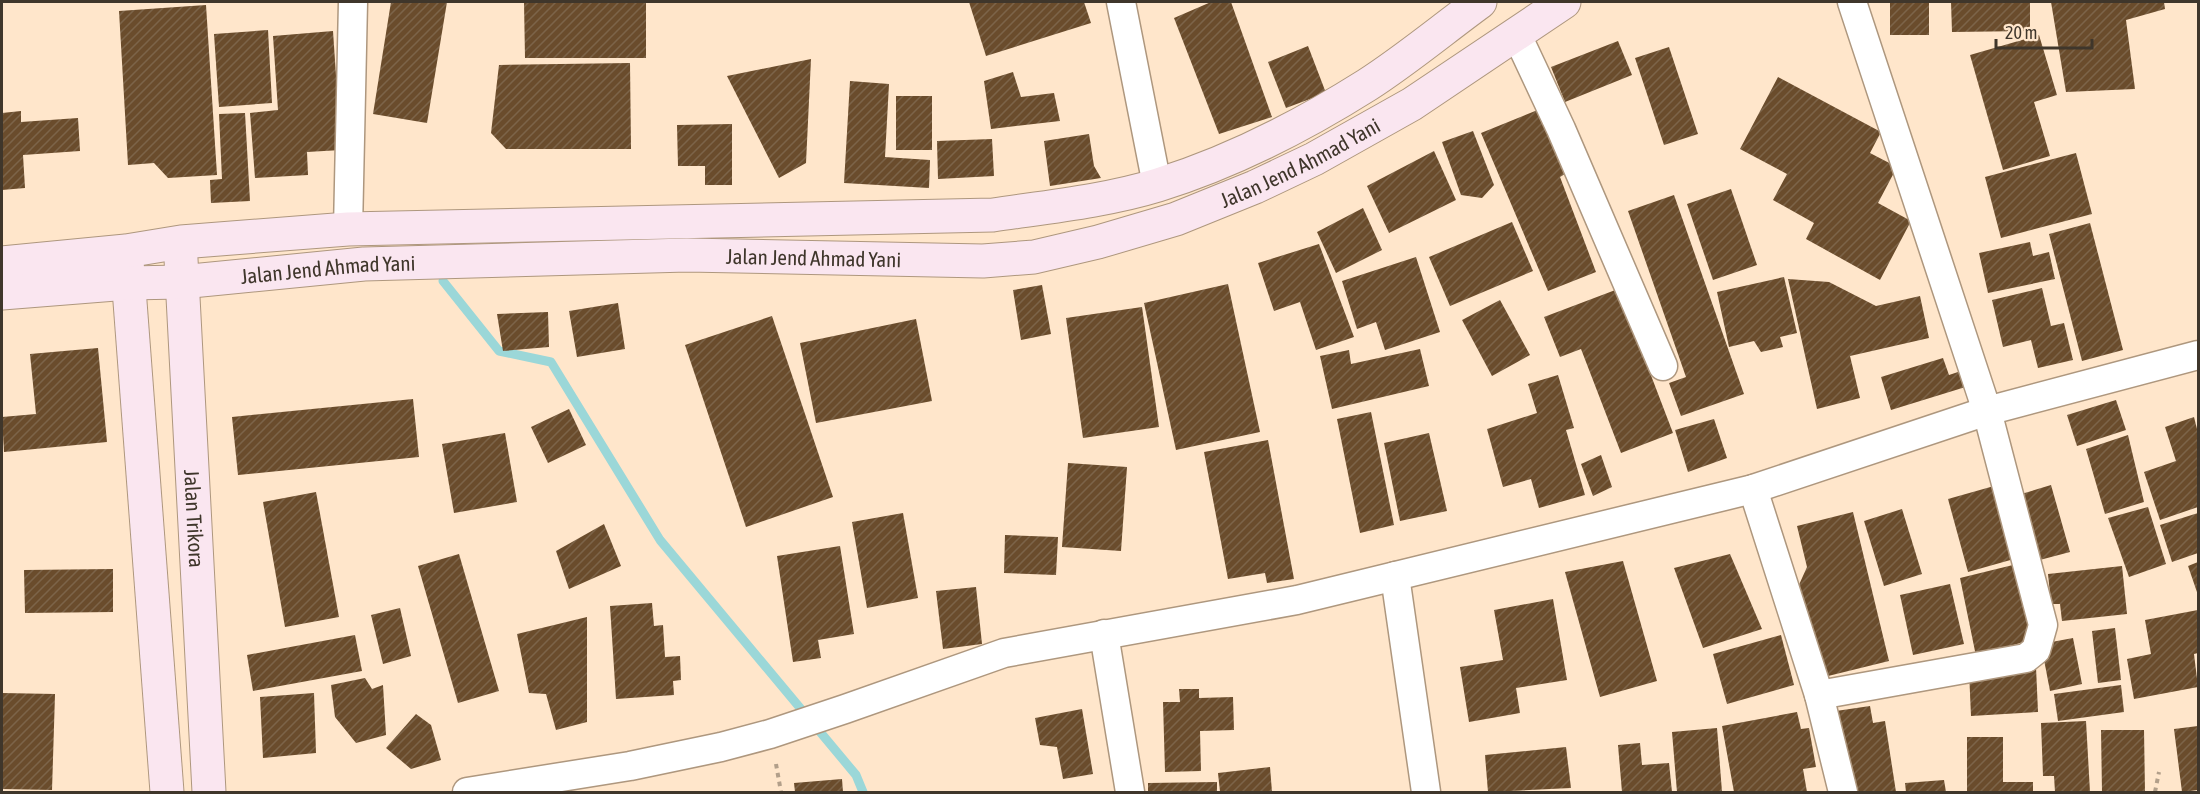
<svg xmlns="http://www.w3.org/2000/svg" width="2200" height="794" font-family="'Asap Condensed',sans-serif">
<defs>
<pattern id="building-hatch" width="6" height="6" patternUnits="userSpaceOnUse" patternTransform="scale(1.5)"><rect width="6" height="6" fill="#6a4c2c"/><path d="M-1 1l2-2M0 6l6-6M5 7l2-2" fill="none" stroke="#7c6449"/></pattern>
</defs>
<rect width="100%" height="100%" fill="#ffe6cb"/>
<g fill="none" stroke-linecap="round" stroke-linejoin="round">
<path stroke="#9bd7d8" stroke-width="9" d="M443,281L499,351L551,362L660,540L856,775L863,792"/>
</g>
<g fill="url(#building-hatch)">
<path d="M391,2H447L427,123L373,114Z"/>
<path d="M524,2H646V58H525Z"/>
<path d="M969,2H1084L1091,23L986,56Z"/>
<path d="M1211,2H1231L1272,117L1219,134L1174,18Z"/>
<rect x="1890" y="2" width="39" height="33"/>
<path d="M1951,2H2030V31L1952,32Z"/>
<path d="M2051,2H2164L2165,9L2126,20L2135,89L2066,92Z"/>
<path d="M206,5L217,175L168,178L154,163L128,165L119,11Z"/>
<path d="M268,30L272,103L219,107L214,34Z"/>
<path d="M333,31L341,150L307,152L308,175L255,178L250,113L278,110L273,36Z"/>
<path d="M2039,35L2057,95L2034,102L2050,156L2003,170L1970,55Z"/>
<path d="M1618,41L1632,75L1565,102L1551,67Z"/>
<path d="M1308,46L1326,93L1286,108L1268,62Z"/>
<path d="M1669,47L1698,134L1664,145L1635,58Z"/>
<path d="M811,59L806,163L779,178L727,76Z"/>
<path d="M630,63L631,149H506L491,133L499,65Z"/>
<path d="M1013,72L1021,97L1054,93L1060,121L991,129L984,81Z"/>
<path d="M1778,77L1881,132L1870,153L1897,167L1878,203L1911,221L1880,280L1806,239L1814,223L1773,200L1787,174L1740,149Z"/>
<path d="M850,81L889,84L885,157L930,160L929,188L844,183Z"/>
<rect x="896" y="96" width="36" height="54"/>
<path d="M1545,107L1573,169L1560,177L1596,272L1548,291L1481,133Z"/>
<path d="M21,111V122L78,118L80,151L23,155L25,188L2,190V113Z"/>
<path d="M245,113L250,201L211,203L210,180L222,179L219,114Z"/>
<path d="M732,124V185H705V166H678L677,125Z"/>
<path d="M1473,131L1494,185L1482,198L1461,195L1442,142Z"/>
<path d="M1089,134L1094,166L1101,178L1050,186L1044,141Z"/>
<path d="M992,139L994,176L938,179L937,141Z"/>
<path d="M1434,151L1456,200L1389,233L1367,186Z"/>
<path d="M2076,153L2092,214L2001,238L1985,177Z"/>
<path d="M1731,189L1757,265L1713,280L1687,204Z"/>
<path d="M1674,195L1744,394L1681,416L1669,383L1686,377L1628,211Z"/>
<path d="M1363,208L1382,250L1336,273L1317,232Z"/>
<path d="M1512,222L1533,271L1450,306L1429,257Z"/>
<path d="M2090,223L2123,350L2082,361L2049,234Z"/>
<path d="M2030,242L2033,256L2049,252L2055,279L1988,293L1979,253Z"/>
<path d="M1319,244L1354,337L1316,350L1300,302L1274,311L1258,263Z"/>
<path d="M1416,257L1440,332L1385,350L1376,322L1357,329L1342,281Z"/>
<path d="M1784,277L1797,333L1780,337L1783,347L1761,352L1754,341L1729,347L1717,292Z"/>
<path d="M1788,279L1829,282L1876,306L1920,296L1929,338L1850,356L1860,398L1817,409Z"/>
<path d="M1228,284L1260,432L1176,450L1144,303Z"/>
<path d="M1042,285L1051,334L1021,340L1013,290Z"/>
<path d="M2042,288L2051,326L2064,323L2073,360L2038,368L2031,340L2003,347L1992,300Z"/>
<path d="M1618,289L1673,433L1621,453L1581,349L1560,357L1544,317Z"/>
<path d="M1500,300L1530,355L1492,376L1462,320Z"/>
<path d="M618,303L625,349L577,357L569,311Z"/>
<path d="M1142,307L1159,427L1083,438L1066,318Z"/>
<path d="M548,312L549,347L503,351L497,314Z"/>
<path d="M772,316L833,497L746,527L685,345Z"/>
<path d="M916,319L932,401L816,423L800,343Z"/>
<path d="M98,348L107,442L4,452L2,417L36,414L30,354Z"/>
<path d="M1420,349L1429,386L1332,409L1320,356L1349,350L1351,364Z"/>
<path d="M1943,358L1949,375L1967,369L1972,385L1891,410L1881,377Z"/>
<path d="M1558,375L1574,428L1566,430L1585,495L1539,508L1531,479L1503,487L1487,429L1537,413L1528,384Z"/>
<path d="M413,399L419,457L238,475L232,417Z"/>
<path d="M2116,400L2126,430L2077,446L2067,415Z"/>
<path d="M569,409L586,445L548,463L531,427Z"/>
<path d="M1371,412L1394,525L1360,533L1337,419Z"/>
<path d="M2194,417L2198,433V507L2160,520L2144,472L2176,461L2165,427Z"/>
<path d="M1714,419L1727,458L1688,472L1675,430Z"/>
<path d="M505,433L517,502L454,513L442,444Z"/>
<path d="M1429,433L1447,511L1400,521L1384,443Z"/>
<path d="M2128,435L2144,502L2105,514L2086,449Z"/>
<path d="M1268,440L1294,579L1267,583L1265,573L1228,579L1204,452Z"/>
<path d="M1601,455L1612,487L1593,496L1581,464Z"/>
<path d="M1068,463L1127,467L1121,551L1062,547Z"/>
<path d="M2051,485L2070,552L2036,561L2018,495Z"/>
<path d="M1994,486L2014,559L1968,572L1948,499Z"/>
<path d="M316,492L339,617L285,627L263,502Z"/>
<path d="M2148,507L2166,564L2129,577L2108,518Z"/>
<path d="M1902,509L1922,574L1884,586L1864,521Z"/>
<path d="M1853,512L1889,661L1820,678L1798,587L1807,567L1797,526Z"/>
<path d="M903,513L918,598L867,608L852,522Z"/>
<path d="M2198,513V553L2172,562L2160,525Z"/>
<path d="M604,524L621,566L569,589L556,551Z"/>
<path d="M1005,535L1058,537L1056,575L1004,573Z"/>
<path d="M840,546L854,634L818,640L821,658L793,662L777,556Z"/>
<path d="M459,554L499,691L458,703L418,566Z"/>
<path d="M1730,554L1762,629L1703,648L1674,568Z"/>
<path d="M1623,561L1657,681L1600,697L1565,572Z"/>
<path d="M2198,562V595L2188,566Z"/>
<path d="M2017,564L2034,639L1976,656L1960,578Z"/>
<path d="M2122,566L2127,614L2062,621L2060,604H2051L2048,574Z"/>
<path d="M113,569V612L25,613L24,570Z"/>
<path d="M1950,584L1964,644L1913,655L1900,595Z"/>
<path d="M976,587L982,644L943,649L936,591Z"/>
<path d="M1553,599L1567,680L1516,688L1520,713L1469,722L1460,667L1503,660L1494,610Z"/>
<path d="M652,603L654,626L663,625L665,657L680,656L681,680L673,681L674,695L616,699L610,606Z"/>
<path d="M400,608L411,656L383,664L371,615Z"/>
<path d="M2198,610V653L2194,654L2198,687L2134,699L2127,659L2151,654L2145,620Z"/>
<path d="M587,617V722L556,730L546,694L529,693L517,634Z"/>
<path d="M2115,628L2121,680L2098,683L2092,631Z"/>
<path d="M355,635L362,671L253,691L247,655Z"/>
<path d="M1781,635L1794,685L1727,704L1713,654Z"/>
<path d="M2073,638L2082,684L2050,691L2041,644Z"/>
<path d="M2036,667L2038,712L1971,716L1969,671Z"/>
<path d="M365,678L372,689L383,685L386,735L356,743L335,717L331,685Z"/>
<path d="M2121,685L2124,712L2058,721L2054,694Z"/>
<path d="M1179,689H1199V698L1233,697L1234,730L1200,731L1201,771L1165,772L1163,702H1180Z"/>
<path d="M2,693L55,694L52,790L2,789Z"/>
<path d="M314,693L316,753L263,758L260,697Z"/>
<path d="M1870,706L1873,723L1885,721L1896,792H1849L1836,711Z"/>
<path d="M1082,709L1093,774L1063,779L1057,747L1040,745L1035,718Z"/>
<path d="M1797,712L1801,729L1809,728L1816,767L1803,769L1807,792H1734L1722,726Z"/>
<path d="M416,714L431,725L441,760L411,769L386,748Z"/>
<path d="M2086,721L2090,792H2055L2054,776H2043L2041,723Z"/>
<path d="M2198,726V790L2182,792L2174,729Z"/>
<path d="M1717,728L1722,792H1677L1672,732Z"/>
<path d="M2101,730H2144L2145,792H2102Z"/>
<path d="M1967,737H2003V782H2033V792H1967Z"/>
<path d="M1640,743L1642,765L1669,763L1672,792H1622L1618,745Z"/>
<path d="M1566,747L1571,788L1488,792L1485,755Z"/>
<path d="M1270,767L1272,792H1220L1218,773Z"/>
<path d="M842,779L843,792H795L794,783Z"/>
<path d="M1944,780L1946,792H1906L1905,783Z"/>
<path d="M1217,782V792H1148V783Z"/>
</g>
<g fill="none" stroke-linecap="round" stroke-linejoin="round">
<defs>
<g id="street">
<path d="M1121,2L1157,185"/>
<path d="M1516,33L1561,129L1663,366"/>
<path d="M348,229L353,2"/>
<path d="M1753,489L1819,695L1843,792"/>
<path d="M1395,576L1426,792"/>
<path d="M1104,634L1130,792"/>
<path d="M1819,695L2026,658L2036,650L2043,625L1987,411L1852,2"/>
<path d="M467,792L630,766L721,747L770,734L845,709L1004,653L1297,600L1753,489L1987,411L2198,355"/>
</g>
<g id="secondary">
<path id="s1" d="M181,259L209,792"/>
<path d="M127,262L167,792"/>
<path d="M2,263L126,251L181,242L348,229L993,215C1047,207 1106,201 1158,185C1232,162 1302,126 1367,85C1406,60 1443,29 1480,2"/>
<path id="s2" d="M2,293L128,283L181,282L364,264L687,255L983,261L1034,257L1098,242L1176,219L1255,187L1314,159L1412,104L1564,2"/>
</g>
</defs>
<use href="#street" stroke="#ae977e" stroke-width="31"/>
<use href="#secondary" stroke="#ae977e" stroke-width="35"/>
<g stroke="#b29f8a" stroke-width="4" stroke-dasharray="4.5 4.5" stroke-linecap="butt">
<path d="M776,764L781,792"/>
<path d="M2155,792L2159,772"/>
</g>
<use href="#street" stroke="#fff" stroke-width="28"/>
<use href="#secondary" stroke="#fae6f0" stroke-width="33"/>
</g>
<g text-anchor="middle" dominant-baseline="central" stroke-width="6" stroke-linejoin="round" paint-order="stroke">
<g font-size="21" fill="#3f362b" stroke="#ffe6cb">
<text stroke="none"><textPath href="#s2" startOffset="1317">Jalan Jend Ahmad Yani</textPath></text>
<text stroke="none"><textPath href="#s2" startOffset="813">Jalan Jend Ahmad Yani</textPath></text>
<text stroke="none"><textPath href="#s2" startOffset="327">Jalan Jend Ahmad Yani</textPath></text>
<text stroke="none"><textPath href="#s1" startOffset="260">Jalan Trikora</textPath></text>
</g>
</g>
<rect width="2200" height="794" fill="none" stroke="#3f362b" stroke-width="6"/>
<path d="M1996 39v9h96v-9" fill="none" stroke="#3f362b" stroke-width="3"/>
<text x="2005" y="39" font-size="18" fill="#3f362b" stroke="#ffe6cb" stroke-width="4.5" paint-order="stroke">20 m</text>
</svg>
